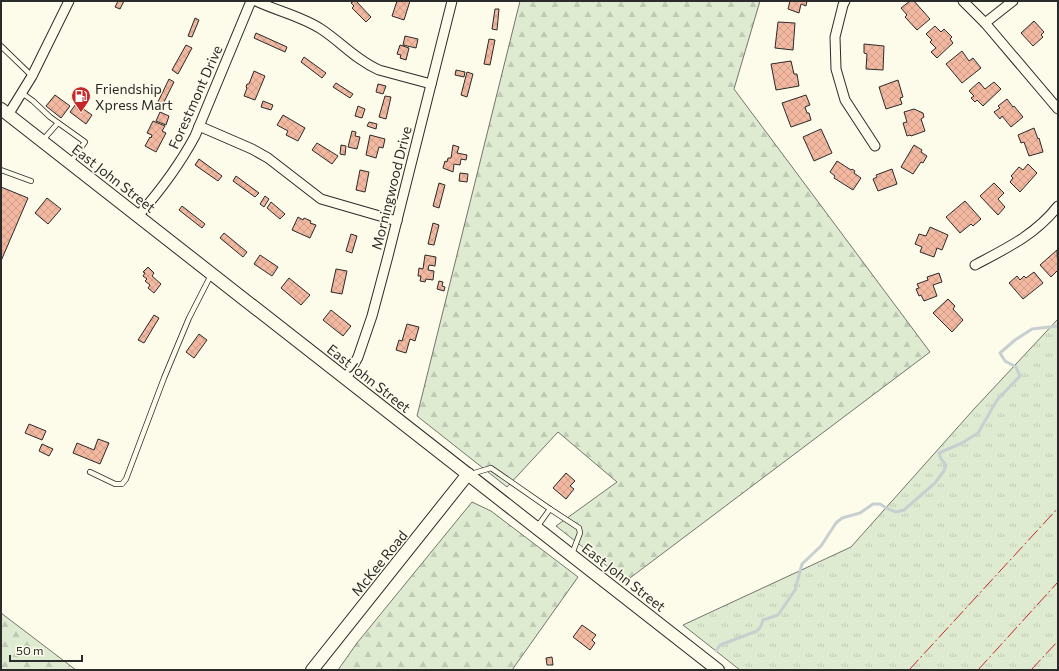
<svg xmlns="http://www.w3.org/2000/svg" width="1059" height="671" font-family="Commissioner,sans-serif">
<defs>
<pattern id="grass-tufts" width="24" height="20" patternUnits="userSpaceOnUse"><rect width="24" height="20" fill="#deebd1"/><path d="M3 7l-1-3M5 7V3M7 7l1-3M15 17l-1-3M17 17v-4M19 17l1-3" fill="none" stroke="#bfcab4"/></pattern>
<pattern id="forest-firs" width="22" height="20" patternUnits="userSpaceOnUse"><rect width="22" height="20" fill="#deebd1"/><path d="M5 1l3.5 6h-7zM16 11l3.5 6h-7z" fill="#bfcab4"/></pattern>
<pattern id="building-cross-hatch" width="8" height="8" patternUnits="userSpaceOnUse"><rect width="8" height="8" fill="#f2b8a0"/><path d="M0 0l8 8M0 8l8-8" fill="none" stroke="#d09e8a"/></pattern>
</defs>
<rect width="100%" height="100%" fill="#fdfbea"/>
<path fill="url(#grass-tufts)" stroke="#74746e" d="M1058,319V670H740L683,625L851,547L974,409Z"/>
<g fill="url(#forest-firs)" stroke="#74746e">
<path d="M520,1H760L734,89L930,352L626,581L556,526L617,482L558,432L507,487L417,416Z"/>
<path d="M472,502L491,511L578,577L512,670H338L357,643Z"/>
<path d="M1,613L76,670H1Z"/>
</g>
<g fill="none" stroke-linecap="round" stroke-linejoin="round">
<path stroke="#c7d0d0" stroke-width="3" d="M716,651L720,645L757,631L761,626L763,620L778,615L795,590L802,564L821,546L836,523L842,518L860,513L873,504H880L888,509L896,512L904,510L935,483L944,471L946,465L941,459L939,453L962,443L978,433L997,400L1020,376L1016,367L1005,361L1000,353L1015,340L1032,329L1058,326"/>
</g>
<g fill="url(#building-cross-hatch)" stroke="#2b2b2b">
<path d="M118,1H124L120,9L115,7Z"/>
<path d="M354,1H356L371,17L366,22L352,8L354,6L351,3Z"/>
<path d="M397,1H410L404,20L392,16Z"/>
<path d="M790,1H807L806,6L801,4L799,13L788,9Z"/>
<path d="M910,1H914L930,19L917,30L905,17L907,15L901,8Z"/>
<path d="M495,9H499L497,30L492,29Z"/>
<path d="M195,18L199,20L192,37L188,36Z"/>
<path d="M1034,21L1044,32L1041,35L1043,37L1033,46L1021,33Z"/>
<path d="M778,22L795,23L793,50L775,48Z"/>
<path d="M935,26L941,32L944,29L952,37L950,39L953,43L937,58L931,52L936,48L930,42L932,40L926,34Z"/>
<path d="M256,33L287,47L285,52L254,38Z"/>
<path d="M405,36L418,39L416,48L403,45Z"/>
<path d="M489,39L495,40L490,65L484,64Z"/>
<path d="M864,44L884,46L883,70L866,69L867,54L864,53Z"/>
<path d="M186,45L192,48L178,74L172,70Z"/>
<path d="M400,45L409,48L406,60L400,58L401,55L397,54Z"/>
<path d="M962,51L969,61L973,58L981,68L962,83L946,64Z"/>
<path d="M304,57L326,73L322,78L301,62Z"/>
<path d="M791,61L794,74H797L799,86L776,90L771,64Z"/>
<path d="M456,70L465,72L464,77L455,75Z"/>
<path d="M254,71L265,76L255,100L244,96L247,88L246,87L247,84H249Z"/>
<path d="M467,72L473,74L467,97L461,95Z"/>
<path d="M169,79L174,82L161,108L156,106Z"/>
<path d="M898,80L903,97L900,98L902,104L886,109L879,87Z"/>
<path d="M979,82L985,89L994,82L1001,89L983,106L977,100L975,102L971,98L974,96L969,91Z"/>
<path d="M336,83L353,94L350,98L333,87Z"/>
<path d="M378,84L386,86L383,94L376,92Z"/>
<path d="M55,95L70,106L61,118L46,106Z"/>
<path d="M806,95L810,105L805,107L807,113H809L811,120L791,127L782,103Z"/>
<path d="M385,96L391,97L386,119L379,117Z"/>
<path d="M1007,99L1013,107L1014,106L1023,117L1011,127L1002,116L1000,119L994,112L1000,108L998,106Z"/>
<path d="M263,101L273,105L271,110L261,107Z"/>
<path d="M76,104L92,115L86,124L70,112Z"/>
<path d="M358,106L365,109L362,118L355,116Z"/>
<path d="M914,109L923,113L924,117L921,119L925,131L911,136L910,135L907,136L903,123L907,122L904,112Z"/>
<path d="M160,112L169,116L166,125L156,121Z"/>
<path d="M283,115L305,128L298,141L286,135L288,131L277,125Z"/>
<path d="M153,121L165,126L162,131L166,133L156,152L145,146L150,137L151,138L152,135L147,133Z"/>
<path d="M369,122L377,124L376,129L367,126Z"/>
<path d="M1034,128L1038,139L1039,138L1043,152L1029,156L1024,142L1021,143L1018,135Z"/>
<path d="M821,129L832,153L814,161L803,137Z"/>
<path d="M352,131L356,132L355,136L360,137L357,149L348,147Z"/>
<path d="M370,135L385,139L383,148L379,147L376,158L366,155Z"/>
<path d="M317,143L338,156L332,164L312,150Z"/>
<path d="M341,145L346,146L345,155L340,154Z"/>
<path d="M453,145L459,147L457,153L467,155L466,160L461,159L460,165L454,164L453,172L443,168L445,161L447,162L448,158H451Z"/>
<path d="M914,145L922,150L921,152L927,156L923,163L921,162L913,174L901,167Z"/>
<path d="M199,159L222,176L218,181L195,165Z"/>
<path d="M837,161L851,170L852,169L855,171L854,173L861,178L853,190L834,178L835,176L830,172Z"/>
<path d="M1028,164L1037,173L1020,192L1010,182L1013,178L1011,176L1019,167L1023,170Z"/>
<path d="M892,169L897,184L878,191L873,179L877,177L876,175Z"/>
<path d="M360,170L369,172L365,192L356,190Z"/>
<path d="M460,173L468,174L467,182L459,181Z"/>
<path d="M236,176L259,193L255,197L233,181Z"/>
<path d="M439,183L445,185L439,208L433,206Z"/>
<path d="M994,183L1004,193L998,199L1005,207L998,215L980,196Z"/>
<path d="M1,187L28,198L1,261Z"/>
<path d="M265,196L269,199L264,207L260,204Z"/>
<path d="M47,198L61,209L48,224L35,213Z"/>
<path d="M965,201L981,219L973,226L971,224L960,233L946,217Z"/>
<path d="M271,202L285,214L280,219L267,208Z"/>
<path d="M182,206L205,224L202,228L179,210Z"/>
<path d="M298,217L303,220L304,218L311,221L310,223L316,225L310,238L292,230Z"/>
<path d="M433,223L439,225L434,245L428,244Z"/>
<path d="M930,227L948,235L942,250L937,248L934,257L920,252L922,247L915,244L919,234L926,236Z"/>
<path d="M224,233L247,252L243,257L220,238Z"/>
<path d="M351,234L357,236L352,253L346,251Z"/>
<path d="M1057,250L1058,270L1051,277L1040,265Z"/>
<path d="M260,255L278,267L272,276L254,264Z"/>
<path d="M425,255L436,257L435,266L429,265L428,270L434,271L433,280L426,279L425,282L420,281L421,276H418L419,268L423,269Z"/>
<path d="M148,267L154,273L152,276L161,284L154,293L148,288L150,285L145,281L147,279L143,276L145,273L143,272Z"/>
<path d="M336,269L347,271L342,294L331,292Z"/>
<path d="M1034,272L1043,283L1023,299L1009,283L1017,276L1020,280L1024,276L1026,278Z"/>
<path d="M939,273L942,282L933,285L937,296L924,301L921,295L919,296L916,289L919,288L917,284L928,280L927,277Z"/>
<path d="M289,278L310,295L301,305L281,288Z"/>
<path d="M439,281L443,282L442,286L445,287L444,291L437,289Z"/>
<path d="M948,299L955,306L953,309L963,320L952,332L933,313Z"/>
<path d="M331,310L351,326L343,336L323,320Z"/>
<path d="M154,315L159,318L144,343L138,340Z"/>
<path d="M407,324L419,327L415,341L410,339L406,353L396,350L399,340L402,341Z"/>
<path d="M199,334L207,340L194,358L186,352Z"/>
<path d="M29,424L46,431L42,440L25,433Z"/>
<path d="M98,439L109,443L100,464L73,453L77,443L94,450Z"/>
<path d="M42,444L53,449L49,456L39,451Z"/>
<path d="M566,473L575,481L570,486L574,489L566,499L553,488Z"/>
<path d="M582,625L596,635L592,640L595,643L590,650L573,637Z"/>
<path d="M552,657L553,665H547L546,658Z"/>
</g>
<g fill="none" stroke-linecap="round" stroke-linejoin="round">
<defs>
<g id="lane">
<path d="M1,46L32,76"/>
<path d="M22,93L33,101L50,117L85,142L70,163"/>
<path d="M42,141L58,123"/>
<path d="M1,170L31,181"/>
<path d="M90,472L115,484H122L126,479L164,378L189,318L211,275"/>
<path d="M471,474L491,468L550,509L537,527"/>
<path d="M550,509L579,528L580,533L572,554"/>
</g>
<g id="street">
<path d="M256,1C277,11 301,16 321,29C341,42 356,60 379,70L431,84"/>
<path d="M845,1L843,5L835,37L836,69L845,100L875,146"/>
<path d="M963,1L985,23L1058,109"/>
<path d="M985,23L1013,1"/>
<path d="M8,115L32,76L69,1"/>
<path d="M199,126L252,149L268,158L321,199L397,221"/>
<path d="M138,216C160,191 179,166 195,136L251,1"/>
<path d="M975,265C1007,248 1035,235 1058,206"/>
<path d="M346,379L358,357L372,316L388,256L452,1"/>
</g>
<g id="secondary">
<path d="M1,109L718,670"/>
<path d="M312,670L468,474"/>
</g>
</defs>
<use href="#lane" stroke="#2b2b2b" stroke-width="6"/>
<use href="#street" stroke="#2b2b2b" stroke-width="11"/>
<use href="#secondary" stroke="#2b2b2b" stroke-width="14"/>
<use href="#lane" stroke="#fdfbea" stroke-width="4.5"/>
<use href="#street" stroke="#fdfbea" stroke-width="9"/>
<use href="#secondary" stroke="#fdfbea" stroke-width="12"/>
<g stroke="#c62828" stroke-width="1" stroke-dasharray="14 3 2 3" stroke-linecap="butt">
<path d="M909,670L1058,508"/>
<path d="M978,670L1058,582"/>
<path d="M1031,670L1058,641"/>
</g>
</g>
<defs>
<symbol id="fuel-pin" viewBox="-11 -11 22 30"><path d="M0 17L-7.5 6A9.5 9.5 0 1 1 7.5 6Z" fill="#c62828" stroke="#fdfbea"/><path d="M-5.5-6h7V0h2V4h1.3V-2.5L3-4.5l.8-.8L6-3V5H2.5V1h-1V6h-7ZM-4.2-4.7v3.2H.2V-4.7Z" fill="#fff"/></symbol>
</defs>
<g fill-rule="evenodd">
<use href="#fuel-pin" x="70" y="85" width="22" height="30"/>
</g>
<g text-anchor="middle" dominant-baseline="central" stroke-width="3" stroke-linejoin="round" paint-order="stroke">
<g font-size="14" fill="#2b2b2b" stroke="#fdfbea" text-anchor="start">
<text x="95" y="88">Friendship<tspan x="95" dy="16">Xpress Mart</tspan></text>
</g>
<g font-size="14" fill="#2b2b2b" stroke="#fdfbea">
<text transform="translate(195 97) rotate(-66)">Forestmont Drive</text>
<text transform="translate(114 178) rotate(38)">East John Street</text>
<text transform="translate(391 188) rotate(-76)">Morningwood Drive</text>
<text transform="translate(369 378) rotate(38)">East John Street</text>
<text transform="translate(379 563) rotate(-51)">McKee Road</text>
<text transform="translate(624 577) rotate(38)">East John Street</text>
</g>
</g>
<rect width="1059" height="671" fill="none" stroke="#2b2b2b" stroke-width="4"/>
<path d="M10 655v6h72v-6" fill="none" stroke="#2b2b2b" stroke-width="2"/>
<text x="16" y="655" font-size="12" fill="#2b2b2b" stroke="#fdfbea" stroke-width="3" paint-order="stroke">50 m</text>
</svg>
